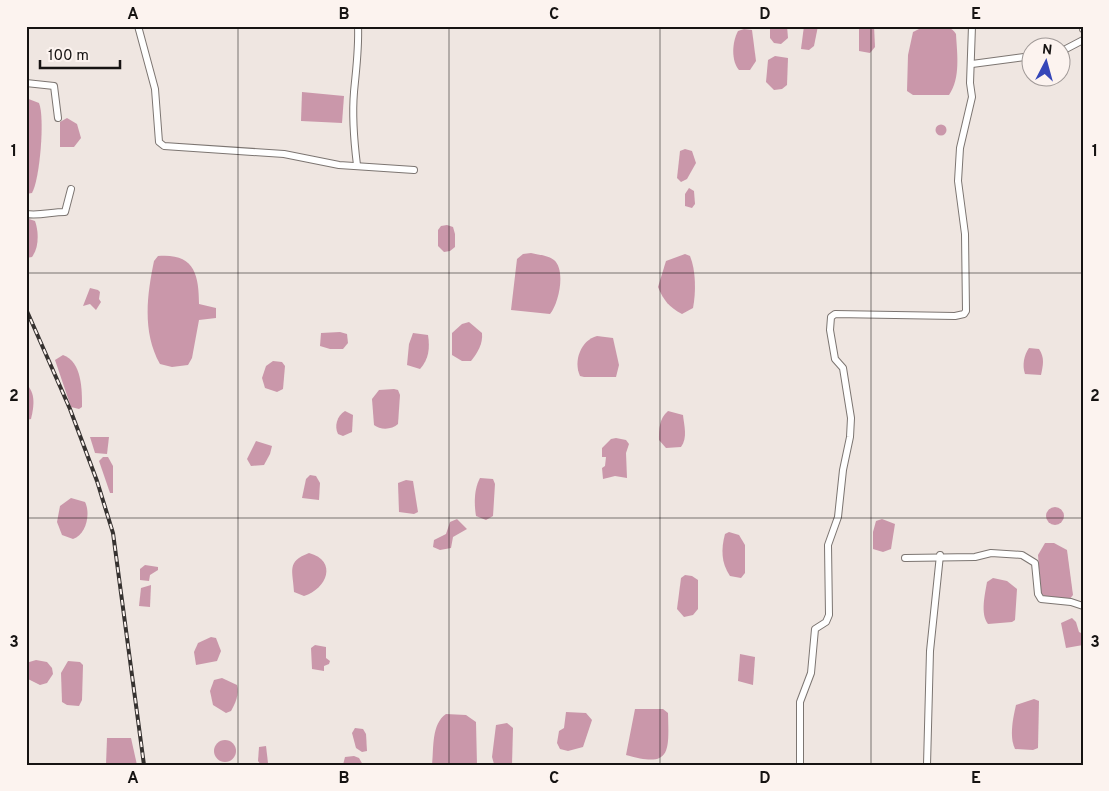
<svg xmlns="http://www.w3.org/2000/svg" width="1109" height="791" font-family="Overpass,sans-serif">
<rect width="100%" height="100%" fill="#efe6e1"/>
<g fill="#ca97aa">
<path d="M770,26H787L788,38L781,44L774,43L770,38Z"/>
<path d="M804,26H818L814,46L809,50L801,49Z"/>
<path d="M859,26H874L875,47L870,53L859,51Z"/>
<path d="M925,26C936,26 950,24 956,34C957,53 961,78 949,95H913L907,91L908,55L913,32Z"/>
<path d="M744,29L752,30L756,61L750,70H739C731,61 732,42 738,31Z"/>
<path d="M775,56L788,58L787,85L782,89L774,90L766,82L768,60Z"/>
<path d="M302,92L344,96L342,123L301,121Z"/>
<path d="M26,98L39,103C45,117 40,179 32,193L26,194Z"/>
<path d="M67,118L77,124L81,138L74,147H60V122Z"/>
<circle cx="941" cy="130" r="5.5"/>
<path d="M685,149L692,151L696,163L687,179L681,182L677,178L680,151Z"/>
<path d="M689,188L694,191L695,204L692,208L685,206V194Z"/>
<path d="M26,218L35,221C39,232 39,248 32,257L26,258Z"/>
<path d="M447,225L453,227L455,234V247L450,251L444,252L438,246V230L441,226Z"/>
<path d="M531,253C538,255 548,255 554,260C566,270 559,303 550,314L511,310L517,259L523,254Z"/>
<path d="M685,254L690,256C696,270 696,293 693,308L682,314C669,307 664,301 658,287L666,261Z"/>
<path d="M158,256C194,253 199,274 199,304L216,308V318L199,320L192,358L188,365L172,367L160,364C142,332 147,295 154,261Z"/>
<path d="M90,288L98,290L100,292L99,299L101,302L96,310L90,304L83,306Z"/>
<path d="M469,322L482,333C483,344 478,352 471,361H462L452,355V333L462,324Z"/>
<path d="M340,332L347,334L348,343L343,349H330L320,346L321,333Z"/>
<path d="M413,333L428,335C430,348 429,359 420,369L407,365L409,344Z"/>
<path d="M597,336L613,338L619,365L616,377H584L580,376C573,361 581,340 597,336Z"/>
<path d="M1029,348L1039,349C1045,358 1043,365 1041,375L1025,374C1022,365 1024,355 1029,348Z"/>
<path d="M63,355C82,362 82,389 82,407L79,409L71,407L55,360Z"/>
<path d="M273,361L282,362L285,366L283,389L277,392L265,388L262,378L266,366Z"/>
<path d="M26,384C36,393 34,406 31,419L26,420Z"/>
<path d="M394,389L398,390L400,395L398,424C392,430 380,430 374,425L372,399L379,390Z"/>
<path d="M345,411L353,415L352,432L343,436L338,434C334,426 337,416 345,411Z"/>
<path d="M668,411L683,415C684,425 688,438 681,447L666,448L659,440C659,429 659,419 668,411Z"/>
<path d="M90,437H109L107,454L95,453Z"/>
<path d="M616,438L626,440L629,444L626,453L627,478L615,476L603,479L602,468L605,466L606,457H602V448L611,439Z"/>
<path d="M256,441L272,446L270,454L264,465L251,466L247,459Z"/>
<path d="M103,457H108L113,466V493H110L99,461Z"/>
<path d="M310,475L316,476L320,483L319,500L302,498L306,479Z"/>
<path d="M480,478L493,479L495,484L493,516L486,520L476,516C474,504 474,489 480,478Z"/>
<path d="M406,480L413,481L418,512L414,514L399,512L398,483Z"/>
<path d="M71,498L85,502C91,514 86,535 73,539L62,535L57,522L60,506Z"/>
<circle cx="1055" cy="516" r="9"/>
<path d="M457,519L467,529L453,537L451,548L440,550L433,547L434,540L446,534L450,522Z"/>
<path d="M882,519L895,524L891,549L883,552L873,549V532L876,521Z"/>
<path d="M729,532L739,535L745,545V573L741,578L730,576C721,563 721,549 725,534Z"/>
<path d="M1045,543H1054L1067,550L1073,595L1069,600L1044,596L1041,593L1038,555Z"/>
<path d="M309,553C338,561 327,589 304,596L294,592C293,570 286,562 309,553Z"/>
<path d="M145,565L158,567V570L150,575L149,581L140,580V569Z"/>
<path d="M685,575L692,576L698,580V609L693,615L684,617L677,609L681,578Z"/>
<path d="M993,578L1007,581L1017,589L1015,620L1012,622L988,624C980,614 985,594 987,582Z"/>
<path d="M151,585L150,607L139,606L141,588Z"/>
<path d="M1072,618L1076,622L1079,632L1083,634V645L1066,648L1061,623Z"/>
<path d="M211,637L216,638L221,651L217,661L196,665L194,652L198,643Z"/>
<path d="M315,645L326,647V658L330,661L329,664L324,666V671L312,669L311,648Z"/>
<path d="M740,654L755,657L753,685L738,681Z"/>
<path d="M36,660L47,662L52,668L53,674L47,683L40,685L26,678V663Z"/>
<path d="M68,661L80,662L83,665L82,700L79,706L67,705L62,702L61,673Z"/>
<path d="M222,678L237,685C239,695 236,702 231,711L226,713L213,705L210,691L214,680Z"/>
<path d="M1034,699L1039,701L1038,748L1033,750L1015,749C1009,737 1013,718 1016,705Z"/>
<path d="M635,709H663L668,713C669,753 671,768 626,755Z"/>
<path d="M566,712L586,713L592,720L583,747L568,751L560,749L557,743L559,731L564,728Z"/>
<path d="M446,714L466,715L476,722L477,765H432C434,749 431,724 446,714Z"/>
<path d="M507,723L513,728L512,765L494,764L492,757L496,725Z"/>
<path d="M355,728L363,729L366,734L367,751L362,752L356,748L352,733Z"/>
<path d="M107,738H131L137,765H106Z"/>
<circle cx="225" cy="751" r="11"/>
<path d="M266,746L268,763L261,765L258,761L259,747Z"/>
<path d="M354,756L359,758L363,765H343L345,757Z"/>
</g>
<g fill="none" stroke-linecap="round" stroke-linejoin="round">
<defs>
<g id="minor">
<path d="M138,26L155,89L159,142L164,146L284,154L339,165L414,170"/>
<path d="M1083,26V29"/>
<path d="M1062,51L1083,40"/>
<path d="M972,64L1032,56"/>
<path d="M26,83L54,86L58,118"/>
<path d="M357,165C354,141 352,116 354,92C356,70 359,49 358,26"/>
<path d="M26,214C40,216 51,212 65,212L71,189"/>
<path d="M905,558L975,557L991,553L1022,555L1035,563L1038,594L1041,599L1071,602L1083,606"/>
<path d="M800,765V702L811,673L815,629L826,622L829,615L828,545L838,517L843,470L850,437L851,418L843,368L835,359L830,330L831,317L835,314L955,316L964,314L966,311L965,234L958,181L960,148L972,97L970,83L972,26"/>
<path d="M927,765L930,651L940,555"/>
</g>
</defs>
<use href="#minor" stroke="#7c7571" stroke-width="8"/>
<use href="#minor" stroke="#fff" stroke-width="6"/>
<defs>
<path id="rail" d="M26,309L70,409L97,481L113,533L144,765"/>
</defs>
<use href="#rail" stroke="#363230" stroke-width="4"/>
<use href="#rail" stroke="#fcf3ef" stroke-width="2" stroke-dasharray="5.5" stroke-linecap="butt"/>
</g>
<path fill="none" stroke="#161312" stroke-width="1" stroke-opacity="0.55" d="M238,26V765M449,26V765M660,26V765M871,26V765M26,273H1083M26,518H1083"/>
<rect width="1109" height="791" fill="none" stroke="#fcf3ef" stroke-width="55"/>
<g transform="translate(1046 62) rotate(6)"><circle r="24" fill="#fcf3ef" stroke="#a09997"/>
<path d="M0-4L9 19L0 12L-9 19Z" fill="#3546b8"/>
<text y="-8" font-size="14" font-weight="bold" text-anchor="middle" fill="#161312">N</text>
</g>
<path d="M40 60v8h80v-8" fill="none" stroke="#161312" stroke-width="2.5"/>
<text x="48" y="60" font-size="15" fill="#161312" stroke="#fcf3ef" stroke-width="4" paint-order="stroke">100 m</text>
<rect x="28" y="28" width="1054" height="736" fill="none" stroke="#161312" stroke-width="2"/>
<g font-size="16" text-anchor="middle" font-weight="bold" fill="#161312">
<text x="133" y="19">A</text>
<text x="344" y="19">B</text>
<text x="554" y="19">C</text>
<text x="765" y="19">D</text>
<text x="976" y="19">E</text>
<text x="14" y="156">1</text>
<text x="1095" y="156">1</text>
<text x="14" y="401">2</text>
<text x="1095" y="401">2</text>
<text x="14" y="647">3</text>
<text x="1095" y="647">3</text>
<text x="133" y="783">A</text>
<text x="344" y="783">B</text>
<text x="554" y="783">C</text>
<text x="765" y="783">D</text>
<text x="976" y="783">E</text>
</g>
</svg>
